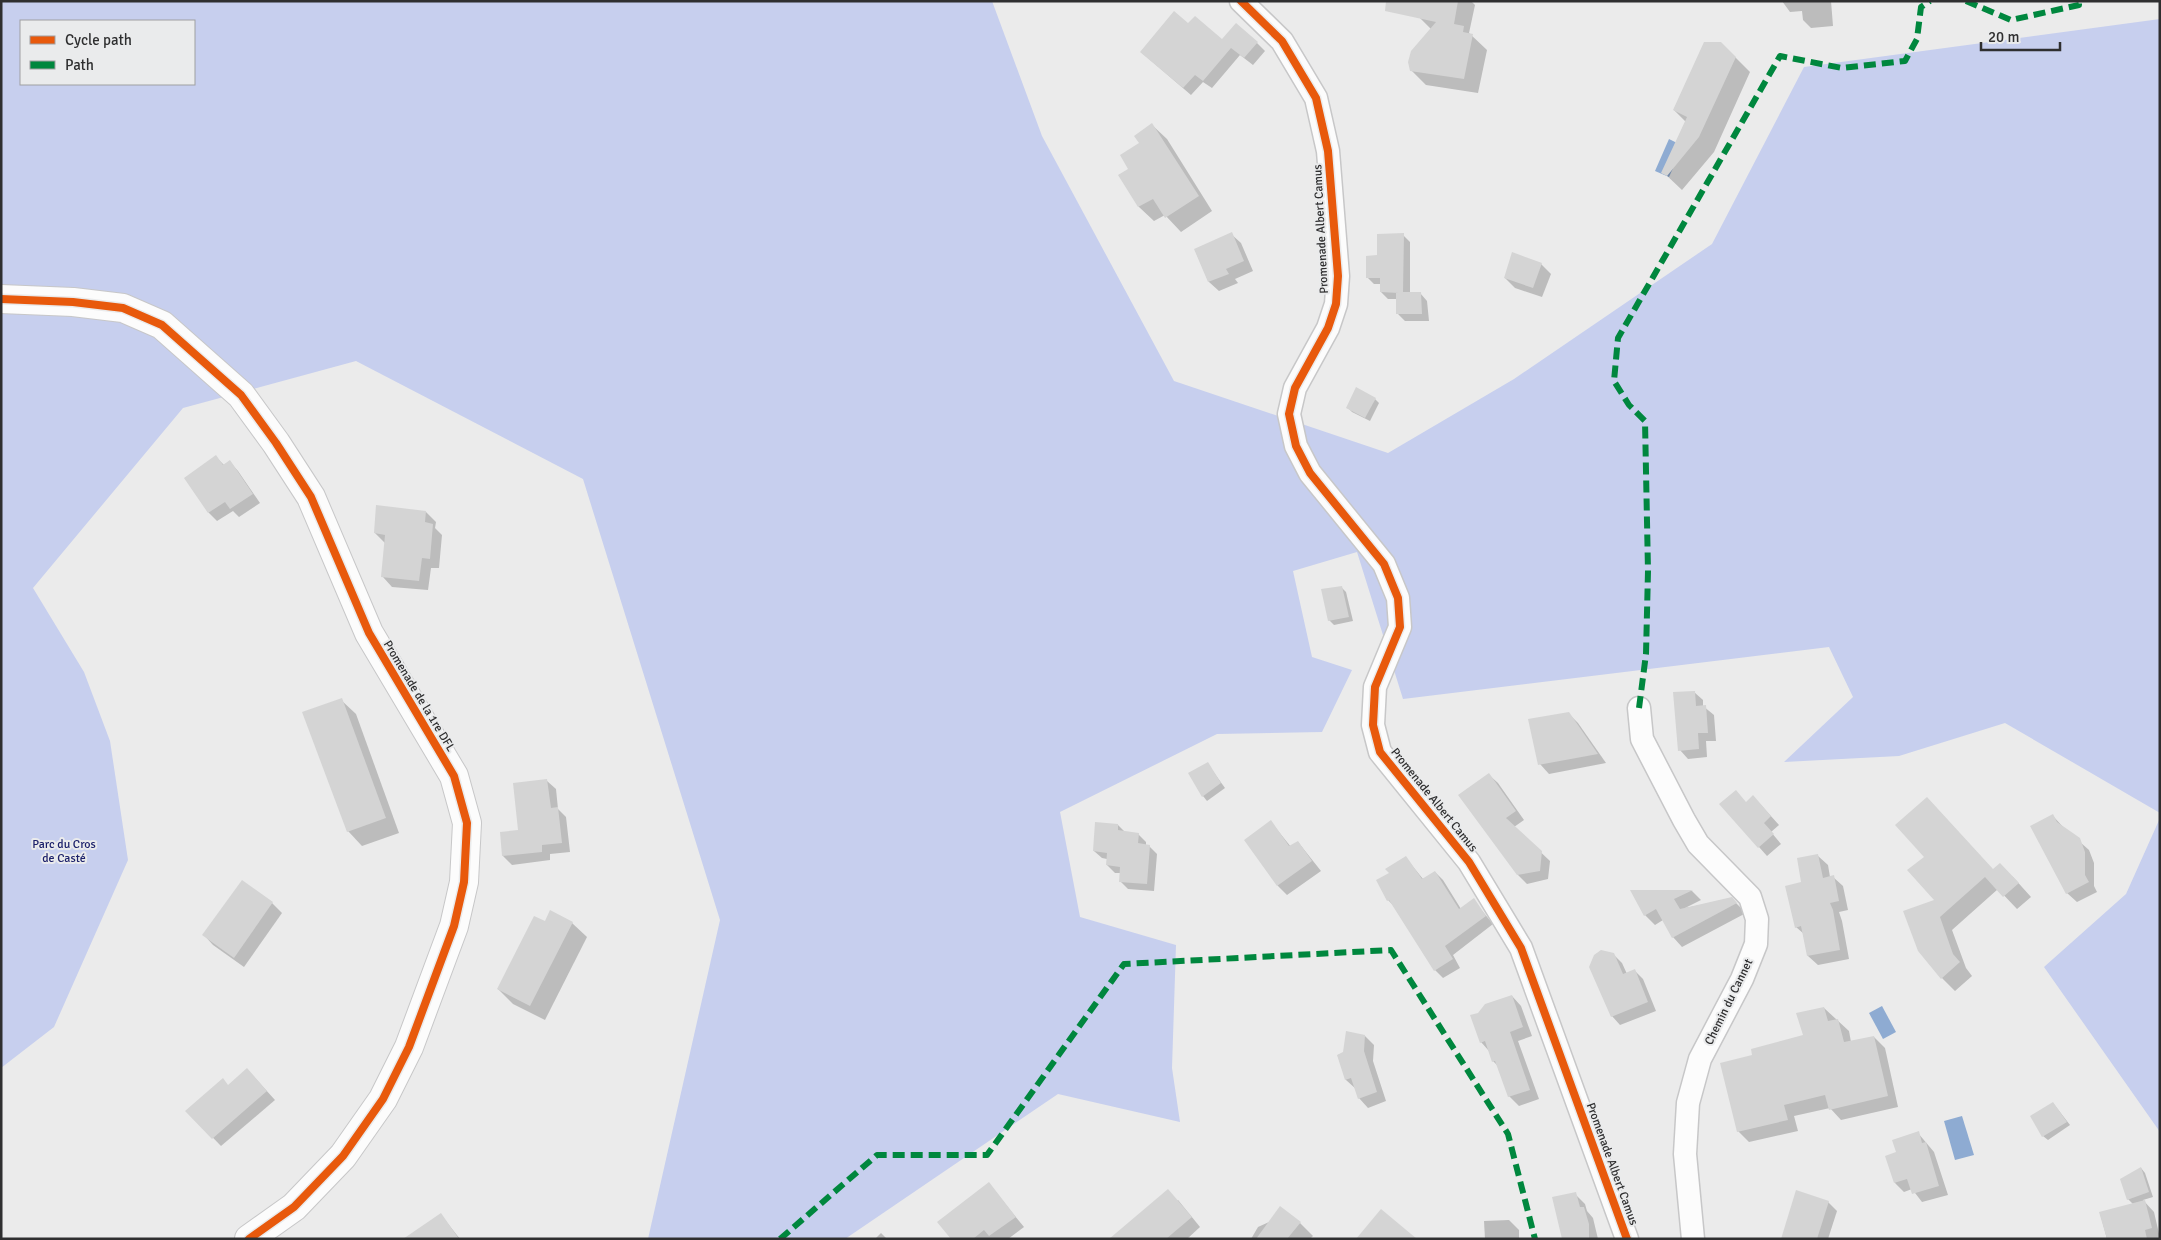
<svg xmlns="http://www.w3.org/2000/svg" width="2161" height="1240" font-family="Signika,sans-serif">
<rect width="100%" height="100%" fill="#ebebeb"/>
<g fill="#c7cfee" fill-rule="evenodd">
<path d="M1,1H992L1042,136L1174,381L1388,453L1514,379L1712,244L1804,67L2160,19V813L2005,723L1899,756L1784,762L1853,697L1829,647L1403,699L1357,552L1293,571L1312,657L1352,670L1322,732L1217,734L1060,812L1080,917L1176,945L1172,1068L1180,1122L1058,1094L845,1239H648L720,920L583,479L356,361L183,408L33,588L84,672L110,741L128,860L54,1027L1,1068ZM21,21H194V84H21Z"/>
<path d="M2160,818V1132L2044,967L2126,894Z"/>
</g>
<g fill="#8eabd2">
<path d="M1669,139L1683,146L1669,177L1655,171Z"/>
<path d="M1882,1006L1896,1032L1883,1039L1869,1013Z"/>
<path d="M1962,1116L1974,1155L1955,1160L1944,1121Z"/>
</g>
<g fill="#0003">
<path d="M1422,1H1471L1475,5L1469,33L1487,50L1478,93L1426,85L1411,70L1431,29L1419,17Z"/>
<path d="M1782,1H1831L1833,26L1811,28L1803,20L1802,11L1790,12Z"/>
<path d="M1189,25L1223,41L1257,43L1265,51L1253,65L1240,55L1212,88L1203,82L1191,95L1141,52Z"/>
<path d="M1721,43L1750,72L1714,152L1682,190L1663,172L1686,122L1674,110Z"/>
<path d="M1152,125L1167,139L1212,211L1181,232L1165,215L1154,221L1139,207L1119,175L1130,169Z"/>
<path d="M1231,234L1241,243L1253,271L1235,279L1238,283L1219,291L1209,282L1195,250Z"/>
<path d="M1403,235L1410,242V294L1420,293L1427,301L1429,321H1405L1398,314L1397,299H1388L1381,292V284H1374L1367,277Z"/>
<path d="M1541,264L1551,274L1542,297L1515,288L1505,278Z"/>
<path d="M1375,399L1379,403L1370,421L1352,412L1348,408Z"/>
<path d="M216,457L225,466L230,462L238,471L260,503L239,517L233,511L217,521L209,513L185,478Z"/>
<path d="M426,512L436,522L435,528L442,535L439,568H431L428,590L392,587L383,577L385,543L375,533Z"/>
<path d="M1342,588L1346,592L1353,621L1334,625L1329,620Z"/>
<path d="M1694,692L1703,700V706L1714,715L1716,741H1706L1707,757L1688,759L1680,750Z"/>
<path d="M341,700L356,714L399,833L362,846L348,831Z"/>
<path d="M1568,713L1578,723L1606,763L1549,774L1540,764Z"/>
<path d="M1207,763L1225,788L1207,801L1203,796Z"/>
<path d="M1489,775L1498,783L1524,820L1514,827L1550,861L1548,879L1527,884L1518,875Z"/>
<path d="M547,781L556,789L558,809L566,817L570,852L550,854V860L512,865L503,856L501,833L520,831Z"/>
<path d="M1746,803L1761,805L1779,825L1771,832L1781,844L1767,856L1759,847Z"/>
<path d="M2053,816L2064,828L2089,850L2094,863V886L2097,892L2077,902L2067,893Z"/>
<path d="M1271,822L1291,847L1298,842L1321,871L1287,895L1278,886L1246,840Z"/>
<path d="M1118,825L1125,832L1138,834L1146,842V845L1149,846L1157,854L1154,891L1128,889L1120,881L1121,873H1115L1107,865V859L1102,858L1094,851Z"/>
<path d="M1818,856L1828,865L1830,877H1833L1843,886L1848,910L1839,912L1842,921L1849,959L1818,965L1808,956L1804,934L1796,927L1803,883Z"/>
<path d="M1406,858L1423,879L1435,872L1443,880L1461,909L1473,900L1493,924L1453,955L1460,968L1443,978L1435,970L1394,906L1388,900L1391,874Z"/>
<path d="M1993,870L2013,877L2031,897L2017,909L1998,889L1952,930L1966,968L1972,976L1955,991L1942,978L1936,901Z"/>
<path d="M1632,891H1692L1701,900L1685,908L1732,899L1746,913L1682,947L1673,937L1663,920L1655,925L1645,915Z"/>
<path d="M272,903L282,913L244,967L213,945L204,935Z"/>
<path d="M545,923H572L587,937L545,1020L513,1004L498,989Z"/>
<path d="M1613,954L1622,963L1627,974L1635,971L1643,979L1656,1011L1620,1025L1612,1016Z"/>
<path d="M1512,996L1521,1006L1532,1036L1518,1041L1539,1099L1519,1106L1509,1096L1499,1067L1493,1061L1489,1051L1481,1042L1478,1014Z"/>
<path d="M1824,1008L1849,1031L1851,1042L1874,1037L1885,1048L1898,1107L1841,1120L1830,1108L1794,1116L1798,1131L1749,1142L1738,1131L1754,1056L1804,1036Z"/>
<path d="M1365,1036L1374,1045L1373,1061L1386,1101L1368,1108L1359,1098L1356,1089L1346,1080L1338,1055L1344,1053Z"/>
<path d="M255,1078L275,1100L221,1146L187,1111L229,1086Z"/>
<path d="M2053,1103L2070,1125L2048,1140L2043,1136Z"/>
<path d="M1918,1133L1934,1152L1948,1195L1922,1202L1912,1189L1904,1192L1895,1183L1897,1153Z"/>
<path d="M2141,1168L2145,1173L2153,1197L2143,1200L2154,1212L2160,1238L2107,1239L2100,1213L2134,1205L2128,1199Z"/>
<path d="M989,1184L1024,1227L1008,1239H952Z"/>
<path d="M1575,1194L1585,1204L1587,1211L1593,1218L1598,1239H1564Z"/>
<path d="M1178,1200L1200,1227L1187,1239H1131Z"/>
<path d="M1828,1202L1837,1211L1828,1239H1782Z"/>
<path d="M441,1215L460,1239H406Z"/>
<path d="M1509,1220L1519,1230V1239H1485L1484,1221Z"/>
<path d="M1269,1222L1300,1223L1313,1236L1310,1239H1251L1258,1227Z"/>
<path d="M881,1233L887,1239H875Z"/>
</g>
<g fill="#d4d4d4">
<path d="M1386,1H1458L1454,24L1464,26L1463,32L1473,34L1464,79L1410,71L1408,62L1411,51L1436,22L1385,11Z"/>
<path d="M1174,11L1188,23L1195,16L1222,39L1236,23L1258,42L1244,58L1231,48L1203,81L1195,75L1183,88L1140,52Z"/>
<path d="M1704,42H1721L1736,57L1699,137L1667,176L1661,173L1687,117L1673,110Z"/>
<path d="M1152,123L1199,196L1165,218L1153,199L1138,207L1118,175L1128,169L1120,155L1139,143L1134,136Z"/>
<path d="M1232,232L1244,261L1226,269L1229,274L1208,282L1194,249Z"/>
<path d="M1404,233L1403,292H1421L1422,314H1396V293H1399L1380,292V278H1366V256L1377,255V234Z"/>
<path d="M1512,252L1542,263L1533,288L1504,278Z"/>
<path d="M1356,387L1376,398L1365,418L1346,408Z"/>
<path d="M216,455L223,465L230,460L253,494L230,509L225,502L208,513L184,478Z"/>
<path d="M376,505L426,511L425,522L433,524L430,559L422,558L419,581L381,577L385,535L374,533Z"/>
<path d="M1342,586L1349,617L1328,621L1321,589Z"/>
<path d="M1695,691L1696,706L1706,705L1708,733H1698L1699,749L1678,751L1673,692Z"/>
<path d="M342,698L386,818L347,832L302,712Z"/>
<path d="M1569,712L1598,754L1538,765L1528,719Z"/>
<path d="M1208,762L1221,783L1202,797L1188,773Z"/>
<path d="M1489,773L1516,811L1506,818L1542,851L1540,871L1517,875L1458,795Z"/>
<path d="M547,779L551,808L558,807L562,843L542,845V852L502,856L500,832L518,830L513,783Z"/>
<path d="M1736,790L1746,802L1753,795L1771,816L1764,823L1774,834L1758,848L1719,804Z"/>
<path d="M1927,797L1993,869L2000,863L2019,883L2003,897L1985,877L1940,917L1953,954L1960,962L1941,979L1918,951L1903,911L1934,900L1907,870L1924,857L1895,825Z"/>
<path d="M2053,814L2057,822L2080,838L2085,852V875L2089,882L2066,894L2030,826Z"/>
<path d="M1271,820L1289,846L1298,841L1312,861L1277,886L1244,840Z"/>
<path d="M1095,822L1118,824V830L1139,833L1138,843L1150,845L1147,884L1119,882L1120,867L1106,865L1107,853L1093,851Z"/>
<path d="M1818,854L1823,878L1834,875L1839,901L1830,903L1833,910L1840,950L1807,956L1801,926L1795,928L1785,886L1801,882L1797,858Z"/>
<path d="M1406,856L1422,879L1435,871L1459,909L1474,898L1486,916L1445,946L1453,959L1434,971L1389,900L1387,901L1376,880L1389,873L1385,869Z"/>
<path d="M242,880L273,902L234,958L202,935Z"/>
<path d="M1630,890H1693L1674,899L1680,909L1732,897L1737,903L1672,938L1656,909L1644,916Z"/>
<path d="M550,910L573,922L530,1006L497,989L534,916L545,921Z"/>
<path d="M1601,950L1614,953L1623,974L1635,969L1648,1002L1611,1017L1589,967L1594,955Z"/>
<path d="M1512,995L1523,1027L1510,1032L1530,1090L1508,1097L1495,1061L1492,1062L1485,1041L1480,1043L1470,1015L1478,1013L1485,1004Z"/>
<path d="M1824,1007L1828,1021L1838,1019L1844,1042L1874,1036L1888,1096L1829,1110L1825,1095L1784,1105L1788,1120L1737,1132L1720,1063L1752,1055L1751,1049L1803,1035L1796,1013Z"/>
<path d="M1346,1031L1365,1035L1364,1051L1377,1092L1358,1099L1351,1078L1345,1080L1337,1055L1343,1052Z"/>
<path d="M247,1068L267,1091L212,1139L185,1111L223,1078L228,1085Z"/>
<path d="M2053,1102L2067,1122L2042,1137L2030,1116Z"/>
<path d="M1919,1131L1922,1143L1926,1142L1939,1186L1912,1194L1907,1179L1894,1183L1885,1156L1896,1152L1892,1140Z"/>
<path d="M2141,1167L2149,1192L2127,1200L2120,1179Z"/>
<path d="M989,1182L1016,1217L989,1236L984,1230L973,1239H951L937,1222Z"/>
<path d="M1168,1189L1192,1217L1166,1239H1109Z"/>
<path d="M1796,1190L1829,1201L1817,1239H1781Z"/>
<path d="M1576,1192L1580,1207H1584L1589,1224V1239H1562L1552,1197Z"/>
<path d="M2145,1200L2152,1228L2145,1230L2147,1239H2107L2099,1212Z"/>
<path d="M1280,1206L1301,1222L1287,1239H1256Z"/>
<path d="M1381,1209L1417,1239H1356Z"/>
<path d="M441,1213L459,1239H403Z"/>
</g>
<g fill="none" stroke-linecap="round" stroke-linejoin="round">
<defs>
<g id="street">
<path d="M1241,1L1282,41L1316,98L1328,151L1338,276L1336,304L1328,328L1295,388L1289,414L1296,446L1310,473L1384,564L1398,598L1400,627L1375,687L1373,725L1380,752L1469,862L1521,948L1627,1239"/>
<path d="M1639,708L1642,739L1684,820L1698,844L1750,897L1757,919L1756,944L1742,979L1700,1059L1688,1103L1685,1154L1693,1239"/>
</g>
<path id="secondary" d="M1,299L73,302L123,308L162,325L241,395L276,443L311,497L369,633L454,776L467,823L464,882L454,926L409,1047L383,1099L343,1156L294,1207L249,1239"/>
</defs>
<use href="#street" stroke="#c7c7c8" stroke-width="25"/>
<use href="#secondary" stroke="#c7c7c8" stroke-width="30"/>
<use href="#street" stroke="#fcfcfc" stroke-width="22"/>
<use href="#secondary" stroke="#fcfcfc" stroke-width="28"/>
<g stroke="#00873e" stroke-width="6" stroke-dasharray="12 6" stroke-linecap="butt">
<path d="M1966,1L2011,20L2079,5V1"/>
<path d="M1639,708L1646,654L1648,571L1645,421L1629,405L1614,381L1618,338L1780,56L1842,68L1905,61L1917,39L1921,7L1930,1"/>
<path d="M780,1239L877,1155H987L1124,964L1391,950L1508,1134L1535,1239"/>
</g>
<defs>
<g id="cycleway">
<path d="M1241,1L1282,41L1316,98L1328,151L1338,276L1336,304L1328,328L1295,388L1289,414L1296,446L1310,473L1384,564L1398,598L1400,627L1375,687L1373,725L1380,752L1469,862L1521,948L1627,1239"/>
<path d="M1,299L73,302L123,308L162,325L241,395L276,443L311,497L369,633L454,776L467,823L464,882L454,926L409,1047L383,1099L343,1156L294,1207L249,1239"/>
</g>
</defs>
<use href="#cycleway" stroke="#eaebec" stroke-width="11"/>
<use href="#cycleway" stroke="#e8590c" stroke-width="8"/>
</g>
<g text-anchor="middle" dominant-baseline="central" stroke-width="4" stroke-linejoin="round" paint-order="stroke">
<g font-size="12" fill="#2f2f30" stroke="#eaebec">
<text transform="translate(1321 229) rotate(-93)">Promenade Albert Camus</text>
<text transform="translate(419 696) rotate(59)">Promenade de la 1re DFL</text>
<text transform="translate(1434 800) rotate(51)">Promenade Albert Camus</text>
<text transform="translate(1729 1002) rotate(-64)">Chemin du Cannet</text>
<text transform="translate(1612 1164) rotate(70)">Promenade Albert Camus</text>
</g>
<g font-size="12" fill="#1c216b" stroke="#eaebec">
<text x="64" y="844">Parc du Cros<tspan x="64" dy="14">de Casté</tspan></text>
</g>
</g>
<rect width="2161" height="1240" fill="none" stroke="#2f2f30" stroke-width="5"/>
<rect x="20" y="20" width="175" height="65" fill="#eaebec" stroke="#9fa0a1"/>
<rect x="30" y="36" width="25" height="8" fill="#e8590c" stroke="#9fa0a1"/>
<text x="65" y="45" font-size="15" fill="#2f2f30">Cycle path</text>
<rect x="30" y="61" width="25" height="8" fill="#00873e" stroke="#9fa0a1"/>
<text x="65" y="70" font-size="15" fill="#2f2f30">Path</text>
<path d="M1981 42v8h79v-8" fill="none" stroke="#2f2f30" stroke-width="2.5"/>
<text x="1988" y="42" font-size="15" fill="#2f2f30" stroke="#eaebec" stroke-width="4" paint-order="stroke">20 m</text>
</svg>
